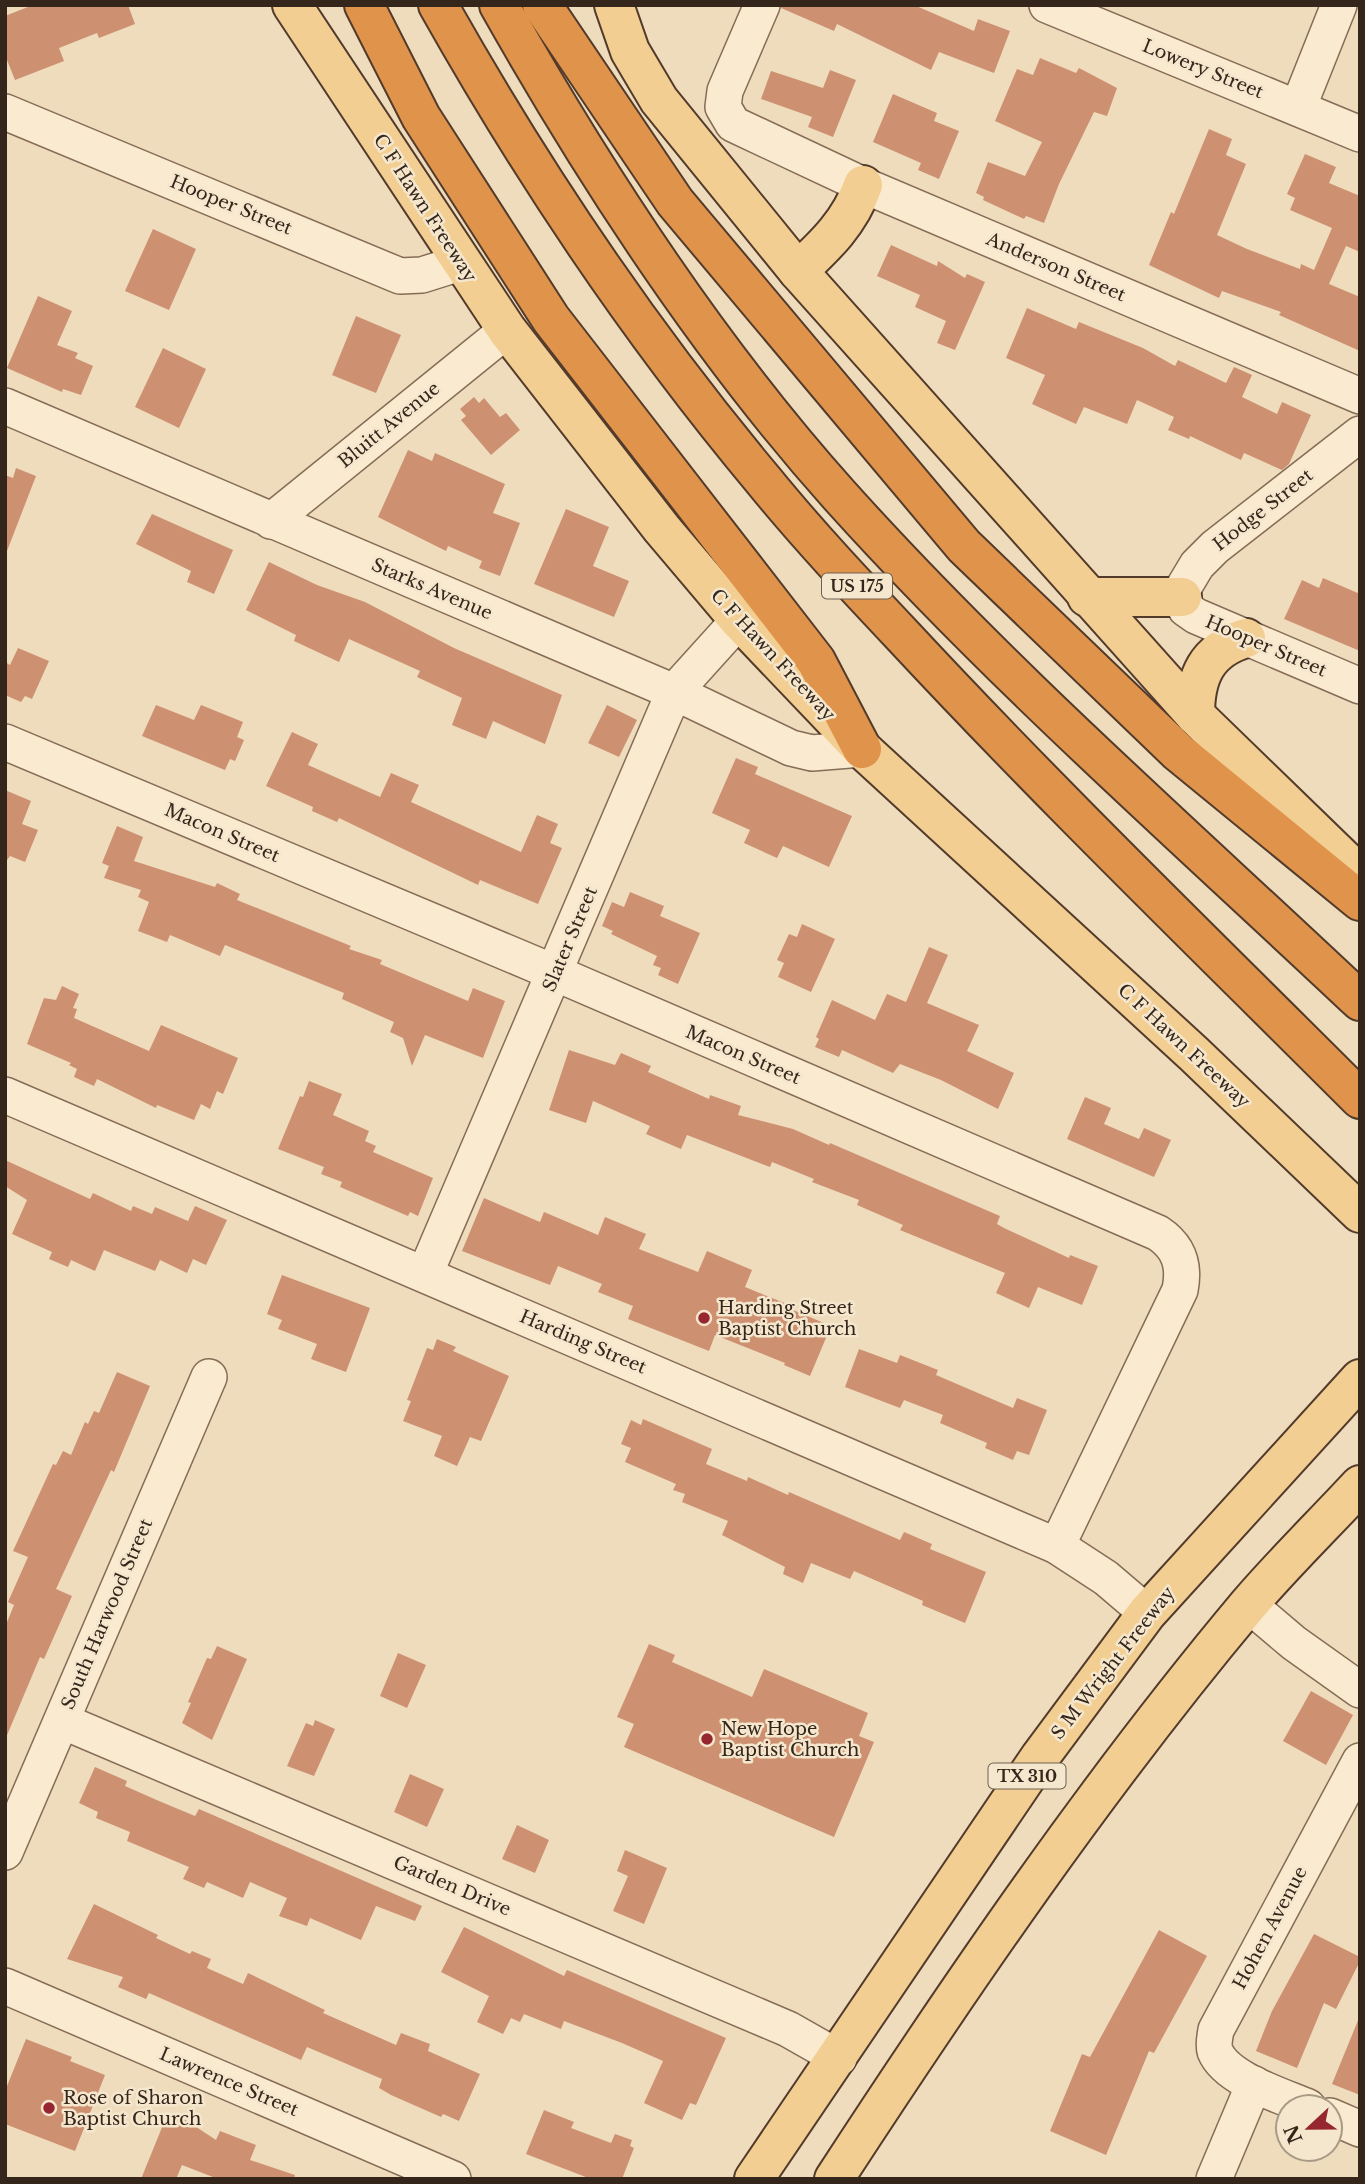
<svg xmlns="http://www.w3.org/2000/svg" width="1365" height="2184" font-family="'Libre Baskerville',serif">
<rect width="100%" height="100%" fill="#eedcbd"/>
<g fill="#cd9172">
<path d="M33,5H128L135,24L99,38L97,33L59,48L64,61L15,80L5,55V16Z"/>
<path d="M782,5H914L974,31L978,19L1010,31L994,73L939,52L931,70L837,24L834,31L781,8Z"/>
<path d="M1040,58L1076,73L1079,68L1117,88L1107,116L1094,112L1059,184L1044,223L1026,216L1024,219L983,200L984,197L976,193L988,162L1025,176L1042,142L995,121L1017,69L1033,75Z"/>
<path d="M830,70L856,80L833,137L808,127L812,117L761,99L771,71L823,88Z"/>
<path d="M893,94L937,113L934,121L959,131L939,179L918,170L921,163L873,142Z"/>
<path d="M1209,129L1232,139L1226,155L1246,164L1217,235L1247,249L1300,269L1301,264L1314,270L1332,228L1290,210L1295,198L1287,194L1305,154L1336,167L1329,183L1360,196V252L1346,246L1329,284L1360,297V351L1279,315L1281,312L1222,291L1219,298L1149,265L1171,212L1174,214Z"/>
<path d="M153,229L196,249L169,310L125,291Z"/>
<path d="M891,245L937,266L938,261L965,278L967,274L985,282L955,350L937,343L946,321L915,307L920,295L877,276Z"/>
<path d="M38,296L72,311L57,345L78,353L75,358L93,366L81,395L63,389L62,392L7,368Z"/>
<path d="M1027,308L1076,329L1079,322L1143,348L1175,366L1178,360L1226,383L1234,367L1252,375L1242,397L1277,414L1282,402L1311,415L1289,464L1282,470L1244,453L1241,460L1190,436L1189,439L1168,430L1174,417L1137,400L1127,424L1084,407L1076,424L1032,404L1045,375L1006,358Z"/>
<path d="M356,316L401,335L376,393L332,375Z"/>
<path d="M163,348L206,369L179,428L135,407Z"/>
<path d="M474,397L479,403L484,398L500,417L506,413L520,430L491,455L461,420L466,416L460,409Z"/>
<path d="M408,450L432,461L435,453L505,484L493,513L520,523L500,576L479,568L482,561L448,546L446,551L378,517Z"/>
<path d="M16,468L36,476L7,551L5,475L13,478Z"/>
<path d="M566,509L609,527L593,566L629,581L614,617L534,584Z"/>
<path d="M152,514L233,550L214,594L187,582L191,571L136,544Z"/>
<path d="M269,562L317,585L365,602L454,648L562,695L545,744L493,721L486,739L452,725L462,698L417,677L420,671L349,639L339,662L294,641L296,635L246,610Z"/>
<path d="M1323,578L1360,594V651L1284,619L1302,580L1319,588Z"/>
<path d="M18,648L49,661L32,699L25,696L21,702L5,695V662L10,665Z"/>
<path d="M156,705L194,720L201,705L243,722L237,737L244,740L235,761L230,759L225,770L142,736Z"/>
<path d="M607,705L637,720L619,757L588,743Z"/>
<path d="M292,732L318,744L308,765L380,797L391,773L419,785L411,802L521,852L537,815L558,824L550,843L562,848L538,904L480,880L478,885L339,818L337,822L312,811L313,807L266,786Z"/>
<path d="M736,758L758,767L755,774L852,816L829,867L783,846L777,858L744,843L750,830L712,813Z"/>
<path d="M5,790L31,801L22,824L38,830L25,862L10,856L5,863Z"/>
<path d="M117,826L143,837L134,861L215,887L217,883L240,894L237,900L351,946L349,949L382,960L380,964L468,1001L473,988L505,1001L483,1058L425,1035L412,1066L403,1038L390,1032L394,1022L342,999L344,993L225,945L220,956L170,935L167,942L138,931L149,902L138,897L141,890L104,878L109,866L102,863Z"/>
<path d="M630,892L664,906L660,916L700,933L678,984L658,975L661,968L653,965L657,956L611,934L613,931L602,926L612,902L624,907Z"/>
<path d="M802,924L835,939L811,992L778,977L784,963L777,960L789,934L797,937Z"/>
<path d="M929,947L948,955L927,1003L979,1025L967,1051L1014,1073L998,1109L941,1080L900,1064L893,1073L842,1050L839,1057L815,1047L819,1039L816,1037L832,1000L875,1020L887,994L906,1002Z"/>
<path d="M62,986L79,994L73,1008L77,1009L74,1018L149,1051L161,1025L238,1058L223,1094L217,1091L210,1109L201,1104L194,1120L157,1105L156,1108L97,1079L94,1086L74,1077L77,1069L69,1065L71,1063L27,1044L44,998L56,1000Z"/>
<path d="M569,1050L615,1065L621,1053L651,1066L648,1072L709,1099L710,1095L741,1106L738,1115L793,1129L829,1145L830,1143L1000,1216L997,1224L1004,1228L1069,1258L1070,1255L1098,1266L1082,1305L1038,1287L1029,1308L996,1293L1005,1273L900,1230L903,1225L857,1205L859,1200L812,1182L814,1179L772,1162L770,1167L687,1135L681,1149L646,1134L650,1126L593,1101L586,1123L549,1110Z"/>
<path d="M309,1081L342,1094L333,1115L369,1131L365,1141L376,1146L373,1152L433,1178L418,1216L410,1212L408,1216L340,1187L342,1182L321,1174L324,1167L278,1149L300,1096L303,1097Z"/>
<path d="M1085,1097L1111,1108L1104,1124L1139,1139L1144,1128L1171,1140L1154,1177L1067,1139Z"/>
<path d="M5,1160L90,1199L93,1193L131,1211L133,1206L152,1214L155,1207L188,1221L195,1206L227,1220L206,1265L193,1259L187,1273L160,1260L155,1271L104,1250L95,1271L71,1260L68,1267L49,1259L52,1252L12,1234L27,1200L5,1186Z"/>
<path d="M484,1198L540,1222L544,1212L598,1235L605,1217L646,1234L639,1249L698,1272L707,1251L752,1270L745,1287L787,1304L786,1307L831,1326L810,1376L784,1365L785,1363L715,1335L709,1351L628,1319L633,1306L598,1292L602,1284L558,1266L550,1285L462,1251Z"/>
<path d="M282,1275L370,1308L346,1372L311,1359L317,1344L278,1329L282,1320L267,1314Z"/>
<path d="M437,1339L456,1347L453,1351L509,1376L481,1441L470,1437L457,1466L434,1456L442,1436L403,1421L411,1401L407,1400L427,1348L433,1350Z"/>
<path d="M859,1349L897,1363L900,1355L938,1370L936,1375L1013,1408L1017,1398L1047,1410L1029,1455L1017,1451L1013,1460L985,1448L987,1443L940,1423L943,1415L904,1400L900,1408L845,1387Z"/>
<path d="M117,1372L150,1386L114,1472L111,1470L56,1589L72,1596L44,1659L40,1657L5,1740V1627L14,1605L8,1602L28,1557L13,1551L53,1464L56,1465L63,1451L71,1455L85,1422L88,1424L94,1411L99,1413Z"/>
<path d="M643,1419L712,1449L706,1464L747,1481L748,1477L788,1495L789,1492L900,1540L904,1532L932,1544L930,1549L986,1572L965,1623L922,1605L923,1601L854,1571L850,1579L811,1563L803,1583L783,1574L785,1567L722,1535L728,1521L682,1502L685,1494L673,1490L676,1484L625,1462L631,1448L621,1444L631,1420L641,1425Z"/>
<path d="M649,1644L675,1655L672,1662L752,1697L764,1669L868,1713L859,1736L874,1742L834,1837L624,1747L634,1724L617,1717Z"/>
<path d="M217,1646L247,1659L212,1740L182,1723L191,1703L188,1702L207,1658L211,1659Z"/>
<path d="M398,1653L426,1665L407,1708L380,1696Z"/>
<path d="M1311,1691L1353,1715L1326,1765L1283,1741Z"/>
<path d="M315,1720L335,1729L314,1776L287,1766L306,1723L313,1726Z"/>
<path d="M95,1767L127,1781L125,1786L159,1801L195,1816L199,1809L422,1906L415,1921L376,1906L361,1940L310,1918L307,1926L279,1916L287,1898L250,1882L243,1898L207,1882L204,1888L183,1879L189,1867L127,1841L130,1832L96,1818L98,1812L79,1803Z"/>
<path d="M410,1774L444,1789L427,1827L394,1812Z"/>
<path d="M517,1825L549,1840L535,1873L502,1859Z"/>
<path d="M625,1850L667,1868L644,1924L613,1911L628,1876L617,1871Z"/>
<path d="M94,1904L158,1935L156,1938L190,1954L192,1951L211,1959L207,1968L243,1984L248,1973L325,2010L323,2013L396,2045L401,2033L430,2044L428,2051L480,2074L459,2121L443,2114L441,2117L391,2095L379,2088L382,2079L307,2047L301,2060L149,1993L146,1999L118,1987L123,1977L67,1959Z"/>
<path d="M464,1927L564,1976L567,1970L726,2038L696,2105L690,2103L682,2120L644,2103L663,2061L622,2043L564,2021L561,2029L524,2014L520,2022L511,2018L503,2034L477,2022L489,1996L441,1972Z"/>
<path d="M1159,1930L1207,1956L1154,2053L1149,2051L1106,2155L1050,2131L1082,2054L1090,2057Z"/>
<path d="M1314,1934L1360,1957V1961L1336,2009L1324,2003L1297,2068L1256,2051L1272,2011Z"/>
<path d="M1359,2018H1360V2095L1332,2084Z"/>
<path d="M26,2039L72,2057L70,2061L105,2075L75,2151L5,2124V2091Z"/>
<path d="M544,2110L574,2122L571,2128L611,2143L615,2134L632,2140L630,2146L634,2148L622,2179H591L526,2154Z"/>
<path d="M167,2115L176,2119L178,2115L216,2140L220,2131L256,2145L250,2160L295,2175L294,2179H218L182,2165L176,2179H141Z"/>
</g>
<g fill="none" stroke-linecap="round" stroke-linejoin="round">
<defs>
<g id="minor">
<path d="M762,5L725,91L723,107L733,124L863,185L1360,396"/>
<path d="M1047,5L1360,134"/>
<path d="M1298,108L1339,5"/>
<path d="M5,112L400,276L422,275L460,263"/>
<path d="M5,406L674,692L791,748L812,753L862,749"/>
<path d="M1360,434L1215,547L1197,565L1182,590L1186,609L1196,616L1360,686"/>
<path d="M271,521L507,330"/>
<path d="M5,742L534,964L1158,1233C1179,1247 1185,1265 1180,1290L1057,1546"/>
<path d="M5,1095L1057,1546L1106,1578L1147,1613"/>
<path d="M425,1274L674,692L739,620"/>
<path d="M1249,1605L1294,1643L1360,1690"/>
<path d="M62,1721L788,2029L839,2058"/>
<path d="M5,1852L209,1377"/>
<path d="M5,1986L453,2179"/>
<path d="M1308,2107C1282,2096 1226,2079 1215,2051C1213,2045 1215,2036 1216,2030L1360,1761"/>
<path d="M1330,2116L1360,2129"/>
<path d="M1214,2179L1254,2084"/>
</g>
<g id="major">
<path d="M292,5L507,330L662,529L739,620L862,749L1194,1054L1360,1213"/>
<path d="M614,5L630,51L659,100L798,271L1195,715L1360,875"/>
<path d="M798,271C826,245 850,222 863,185"/>
<path d="M1087,597H1182"/>
<path d="M1195,715C1195,677 1206,650 1246,638"/>
<path d="M754,2179L1040,1757L1147,1613L1360,1379"/>
<path d="M834,2179C961,1984 1098,1784 1248,1605C1283,1564 1323,1525 1360,1485"/>
</g>
<g id="highway">
<path d="M364,5L421,117L551,319L816,661L862,749"/>
<path d="M438,5C532,172 641,334 764,481C808,535 856,586 904,637C1051,795 1207,946 1360,1099"/>
<path d="M499,5C595,175 710,351 840,496C1001,675 1184,835 1360,1001"/>
<path d="M542,5L675,202L964,546L1178,752L1360,901"/>
</g>
</defs>
<use href="#minor" stroke="#866c56" stroke-width="38"/>
<use href="#major" stroke="#533b2b" stroke-width="42"/>
<use href="#highway" stroke="#533b2b" stroke-width="42"/>
<use href="#minor" stroke="#f9ead0" stroke-width="35"/>
<use href="#major" stroke="#f3ce93" stroke-width="38"/>
<use href="#highway" stroke="#e0934b" stroke-width="38"/>
</g>
<g fill="#96262f" stroke="#f5e7cd" stroke-width="2.5">
<circle cx="704" cy="1318" r="7"/>
<circle cx="707" cy="1739" r="7"/>
<circle cx="49" cy="2108" r="7"/>
</g>
<g text-anchor="middle" dominant-baseline="central" stroke-width="5" stroke-linejoin="round" paint-order="stroke">
<g fill="#f5e7cd" stroke="#6f6050" stroke-width="2">
<rect x="822" y="573.5" width="70" height="25" rx="5"/>
<rect x="988.5" y="1763.5" width="77" height="25" rx="5"/>
</g>
<g font-size="16" font-weight="bold" fill="#35261b">
<text x="857" y="586">US 175</text>
<text x="1027" y="1776">TX 310</text>
</g>
<g font-size="18" fill="#35261b" stroke="#f5e7cd">
<text transform="translate(1203 69) rotate(22)">Lowery Street</text>
<text transform="translate(231 205) rotate(22)">Hooper Street</text>
<text transform="translate(425 208) rotate(57)">C F Hawn Freeway</text>
<text transform="translate(1056 267) rotate(23)">Anderson Street</text>
<text transform="translate(389 425) rotate(-39)">Bluitt Avenue</text>
<text transform="translate(1263 510) rotate(-38)">Hodge Street</text>
<text transform="translate(432 589) rotate(23)">Starks Avenue</text>
<text transform="translate(1266 646) rotate(23)">Hooper Street</text>
<text transform="translate(773 655) rotate(47)">C F Hawn Freeway</text>
<text transform="translate(222 833) rotate(23)">Macon Street</text>
<text transform="translate(570 939) rotate(-67)">Slater Street</text>
<text transform="translate(1184 1046) rotate(43)">C F Hawn Freeway</text>
<text transform="translate(743 1055) rotate(23)">Macon Street</text>
<text transform="translate(583 1342) rotate(23)">Harding Street</text>
<text transform="translate(107 1614) rotate(-67)">South Harwood Street</text>
<text transform="translate(1113 1663) rotate(-52)">S M Wright Freeway</text>
<text transform="translate(452 1886) rotate(23)">Garden Drive</text>
<text transform="translate(1270 1928) rotate(-62)">Hohen Avenue</text>
<text transform="translate(229 2082) rotate(23)">Lawrence Street</text>
</g>
<g font-size="18" fill="#35261b" stroke="#f5e7cd" text-anchor="start">
<text x="718" y="1308">Harding Street<tspan x="718" dy="21">Baptist Church</tspan></text>
<text x="721" y="1729">New Hope<tspan x="721" dy="21">Baptist Church</tspan></text>
<text x="63" y="2098">Rose of Sharon<tspan x="63" dy="21">Baptist Church</tspan></text>
</g>
</g>
<rect width="1365" height="2184" fill="none" stroke="#35261b" stroke-width="14"/>
<g transform="translate(1309 2128) rotate(248)"><circle r="33" fill="#f5e7cd" stroke="#a89a86" stroke-width="2"/>
<path d="M0-5L12 26L0 18L-12 26Z" fill="#96262f"/>
<text y="-10" font-size="19" font-weight="bold" text-anchor="middle" fill="#35261b">N</text>
</g>
</svg>
